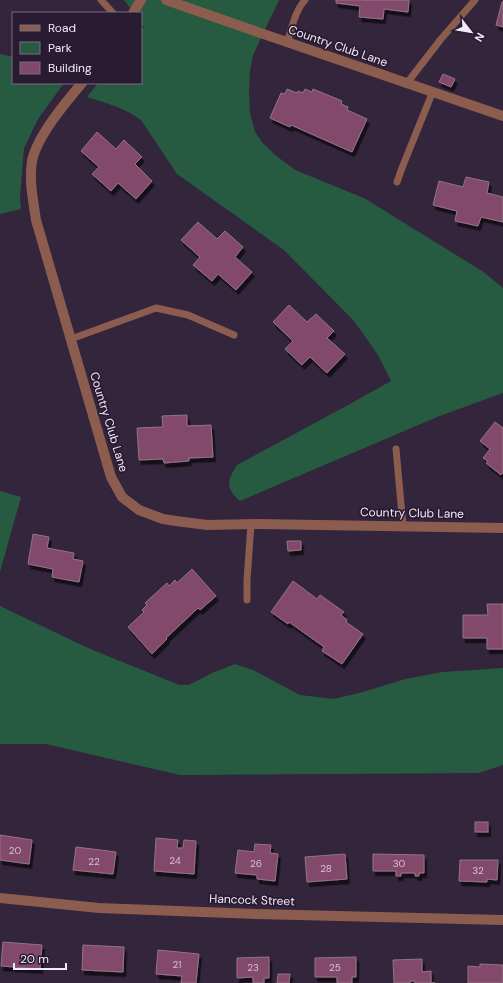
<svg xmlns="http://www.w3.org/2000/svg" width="503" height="983" font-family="'DM Sans',sans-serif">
<defs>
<filter id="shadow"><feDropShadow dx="2.5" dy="4.5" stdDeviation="0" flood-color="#0009"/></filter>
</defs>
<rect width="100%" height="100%" fill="#33253b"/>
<g fill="#265b41">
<path d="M124,0H279L253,55L250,71L249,91L250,113L255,132L262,142L275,155L295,170L364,198L482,271L503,288V393L437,417L240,501C225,488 227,480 237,465L348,405L391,381L378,355L354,321L284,250L177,174L141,120C125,108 106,103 87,97L98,83H141V31L144,27L141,23V13H134Z"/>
<path d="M0,54L13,57V83H64L38,119L24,148L20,197L21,209L0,214Z"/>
<path d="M0,491L21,497L0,572Z"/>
<path d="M0,606L88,648L179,685H189L212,673L235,664L253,670L300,695L334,699L363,692L405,679L443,672L503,668V765L479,773L180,775L46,744H0Z"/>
</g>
<g fill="#82486a" stroke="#937585" filter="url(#shadow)">
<path d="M336,0H409L408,12L384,9L383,19L359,17L360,6L336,3Z"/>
<path d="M502,2H503V27L496,25Z"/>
<path d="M443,74L455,79L451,87L439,82Z"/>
<path d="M287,89L297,93L298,91L303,93L305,89L312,92L313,89L342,101L341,104L348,107L347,110L367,119L352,152L291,125L290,127L270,118L281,93L285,94Z"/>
<path d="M97,132L116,149L124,140L142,157L135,164L152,181L136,199L118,183L111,191L92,174L99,167L81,151Z"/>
<path d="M466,177L489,182L487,193L503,197V222L481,217L478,226L455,221L457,211L433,205L439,181L463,187Z"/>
<path d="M198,222L217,239L225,231L243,247L235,257L252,272L236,290L218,274L212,281L193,265L200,257L181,240Z"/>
<path d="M289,305L307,322L316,314L334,331L327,338L345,354L327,373L310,357L302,365L285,349L293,341L273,322Z"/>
<path d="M187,415V426L211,425L213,457L189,458V461L164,463L163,459L139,460L137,428L163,427L162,416Z"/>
<path d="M495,422L503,428V472L501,475L486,463L488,461L483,458L490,449L480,441Z"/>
<path d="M33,534L49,537L47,548L74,553L73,559L83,561L79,582L52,577L53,569L28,564Z"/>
<path d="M287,541H301V550L288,551Z"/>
<path d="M192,569L216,596L200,610L198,608L166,638L167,639L152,654L128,627L144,612L142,610L147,605L145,603L167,583L169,586L175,580L177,583Z"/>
<path d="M293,581L317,599L320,595L344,612L341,615L347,620L346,622L363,634L342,664L322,651L324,647L289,622L288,624L271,612Z"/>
<path d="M487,604H503V649H487V638H463V615H488Z"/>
<rect x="475" y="822" width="13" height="10"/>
<path d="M0,835L32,840L29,864L0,860Z"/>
<path d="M156,838L178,840L177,848H183L184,840L196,841L194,874L154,871Z"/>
<path d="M255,844L271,845L270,853L278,854L275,881L257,879V875L235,873L238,850L254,852Z"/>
<path d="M76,847L116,852L113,874L73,870Z"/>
<path d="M345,854L347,879L307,882L305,857Z"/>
<path d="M373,854L424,855V873H419V876H415V873H401V876H396V871H373Z"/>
<path d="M460,860H498L497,880L487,879V882L459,881Z"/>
<path d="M3,942L42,945L40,969L1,966Z"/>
<path d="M83,945L124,947L123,972L82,970Z"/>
<path d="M158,950L199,954L196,983H181L182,976L156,974Z"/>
<path d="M269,957V978H264V983H253V977L237,978V958Z"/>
<path d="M356,957V977H352V983H337V977H315V958Z"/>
<path d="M422,959V972L431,971V983H435H415V981H410V983H394L393,960Z"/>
<path d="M480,964L503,965V983H468V966L480,967Z"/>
<path d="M278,974H290L289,983H277Z"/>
</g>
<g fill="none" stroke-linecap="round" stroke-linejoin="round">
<g stroke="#8c5c4e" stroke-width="7">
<path d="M101,0L113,13"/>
<path d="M287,42C292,28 295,11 305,0"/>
<path d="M407,83L441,39L475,0"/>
<path d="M397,182L402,168L433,91"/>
<path d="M71,339L156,308L188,315L234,335"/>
<path d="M396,449L403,526"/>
<path d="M247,600V580L251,524"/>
</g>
<g stroke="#8c5c4e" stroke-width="10">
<path d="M166,0L252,30L503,116"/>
<path d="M133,13L141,0"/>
<path d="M82,83C66,102 37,136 32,161C29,181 33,200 36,220L111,477L122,497L139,510L163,519L176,521L207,525L259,524L503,528"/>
<path d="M0,898L99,908L256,914L503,920"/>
</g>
</g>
<g text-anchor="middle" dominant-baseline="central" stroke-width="3.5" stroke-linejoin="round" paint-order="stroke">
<g font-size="10" fill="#d6c1d4">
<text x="15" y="850">20</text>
<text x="175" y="860">24</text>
<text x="94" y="861">22</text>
<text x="256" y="863">26</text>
<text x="399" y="863">30</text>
<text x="326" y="868">28</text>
<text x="478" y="870">32</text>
<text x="177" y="964">21</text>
<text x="253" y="967">23</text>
<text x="335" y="967">25</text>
</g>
<g font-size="12" fill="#f2e9f8" stroke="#291b31">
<text transform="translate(338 46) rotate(19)">Country Club Lane</text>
<text transform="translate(109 422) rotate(73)">Country Club Lane</text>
<text transform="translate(412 513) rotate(1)">Country Club Lane</text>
<text transform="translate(252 900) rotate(2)">Hancock Street</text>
</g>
</g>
<rect x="12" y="12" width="130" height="72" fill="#291b31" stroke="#796d81"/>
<rect x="20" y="25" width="20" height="6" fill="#8c5c4e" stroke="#796d81"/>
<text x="48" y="32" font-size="12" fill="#f2e9f8">Road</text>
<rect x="20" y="42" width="20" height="12" fill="#265b41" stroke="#796d81"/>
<text x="48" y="52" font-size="12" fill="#f2e9f8">Park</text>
<rect x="20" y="62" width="20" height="12" fill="#82486a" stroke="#796d81"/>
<text x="48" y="72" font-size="12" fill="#f2e9f8">Building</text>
<g transform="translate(471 32) rotate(121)" stroke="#291b31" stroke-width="3" paint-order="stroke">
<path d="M0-3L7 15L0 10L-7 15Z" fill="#f2e9f8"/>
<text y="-6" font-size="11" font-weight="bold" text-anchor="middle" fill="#f2e9f8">N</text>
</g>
<path d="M14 963v6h52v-6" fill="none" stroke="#f2e9f8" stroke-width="2"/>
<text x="20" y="963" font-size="12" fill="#f2e9f8" stroke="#291b31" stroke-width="3" paint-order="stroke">20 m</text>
</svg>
